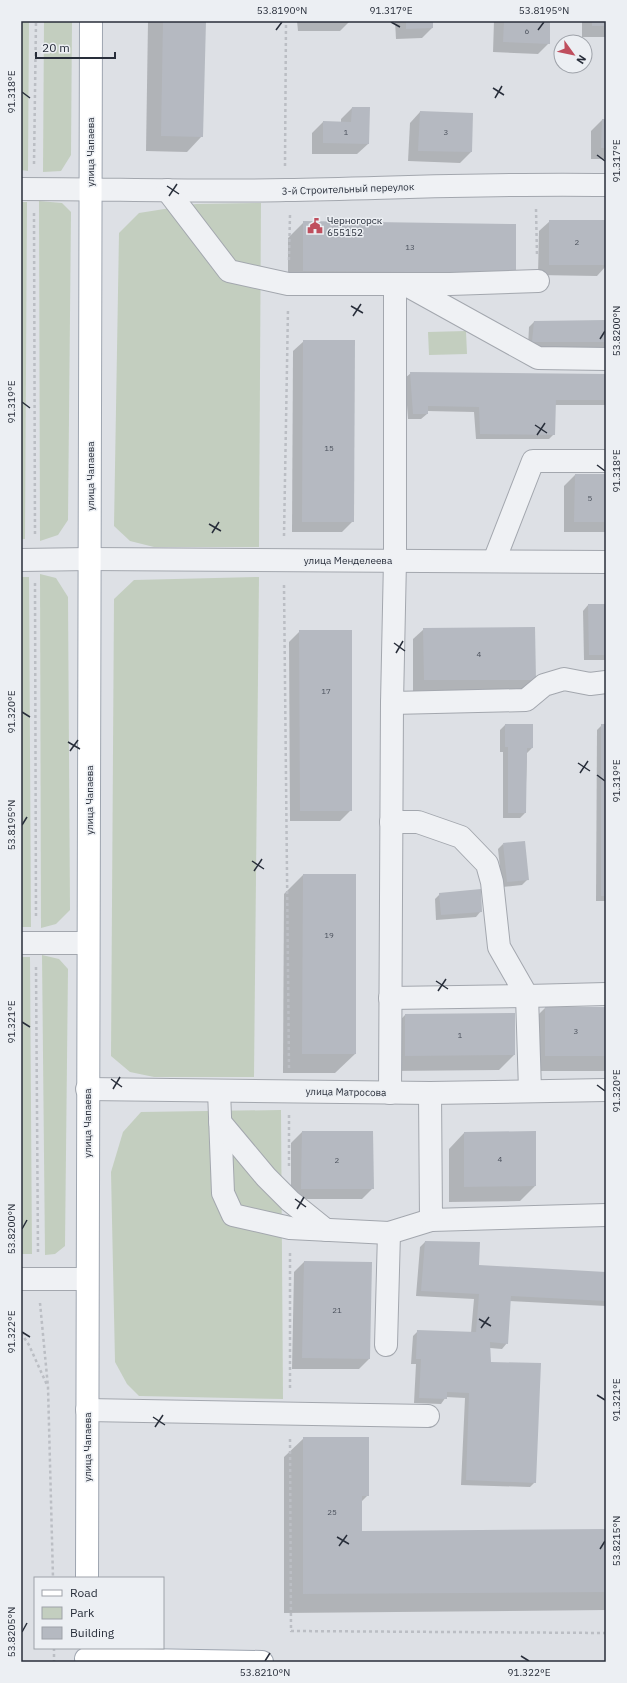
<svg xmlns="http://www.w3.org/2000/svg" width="627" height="1683" font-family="'IBM Plex Sans',sans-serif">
<rect width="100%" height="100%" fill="#dde0e5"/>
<g fill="#c3cebf">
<path d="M21,21H29L28,171L21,170Z"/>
<path d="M44,21H72L71,155L61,171L43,172Z"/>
<path d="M39,201L62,203L71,212L68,520L58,535L40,541Z"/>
<path d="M21,202H27L25,539H21Z"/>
<path d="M261,203L259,547H154L130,541L114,526L119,233L139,213L196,204Z"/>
<path d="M466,331L467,354L429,355L428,332Z"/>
<path d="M40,574L56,578L68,597L70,910L56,924L41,928Z"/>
<path d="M21,577H29L31,927H21Z"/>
<path d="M259,577L254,1077H154L130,1072L111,1056L114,599L134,580Z"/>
<path d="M42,955L59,959L68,969L65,1246L55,1254L45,1255Z"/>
<path d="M21,957H30L32,1254H21Z"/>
<path d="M281,1110L283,1399L139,1396L127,1384L115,1362L111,1172L123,1132L141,1112Z"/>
</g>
<g fill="#0003">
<path d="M148,21H205L202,136L187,152L146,151Z"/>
<path d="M297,21H350L340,31H298Z"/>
<path d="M395,21H432V28L422,38L396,39Z"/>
<path d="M494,21H549V43L538,54L493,52Z"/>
<rect x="582" y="21" width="24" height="16"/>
<path d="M352,108L368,144L357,154H312V133L323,122H341V119Z"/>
<path d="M420,112L471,152L460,163L408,161L410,123Z"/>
<path d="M602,120H606V159H591V131Z"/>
<path d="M550,221H606V266L597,276L538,275L539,231Z"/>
<path d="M304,222L515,225L499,288L288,286V238Z"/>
<path d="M606,321V347H528L529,327L534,322Z"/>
<path d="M304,341L353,521L342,532H292L293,351Z"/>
<path d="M411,373L606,375V405H555L554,434L549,439H476L474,412L427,411V414L421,419H408L405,378Z"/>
<path d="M575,475H606V532H564V486Z"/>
<path d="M588,605H606V660H584L583,611Z"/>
<path d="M424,629L535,679L524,690L413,691V639Z"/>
<path d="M300,631L351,810L340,821H290L289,642Z"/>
<path d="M505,725L532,748L527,753L525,813L520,818H503V752H500V730Z"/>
<path d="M602,725H606V901H596L597,730Z"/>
<path d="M503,844L528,879L522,885L502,887L498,849Z"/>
<path d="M303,875H355V1054L335,1073H283L284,894Z"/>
<path d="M440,894L481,911L476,917L436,920L435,899Z"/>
<path d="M545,1008H606V1071H530V1023Z"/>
<path d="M405,1015L514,1055L499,1070L390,1071V1031Z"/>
<path d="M302,1132H372L373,1188L362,1199H291V1143Z"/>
<path d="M464,1133L535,1186L520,1201L449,1202V1149Z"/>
<path d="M425,1242L478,1266L606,1273V1306L509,1301L507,1343L502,1349L490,1348V1363L535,1482L530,1487L461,1485L465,1398L446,1397L441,1404L414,1403L416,1364H411L413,1336L418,1331L471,1333L474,1299L416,1296L420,1247Z"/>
<path d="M304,1262L369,1359L359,1369H292L294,1272Z"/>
<path d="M304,1438L368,1495L361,1502V1532L606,1530V1610L284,1613V1457Z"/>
</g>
<g fill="#b5b9c1">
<path d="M163,21H206L203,137L161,136Z"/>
<path d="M406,21H433V28L406,29Z"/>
<path d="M504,21H550V44L503,42Z"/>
<rect x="592" y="21" width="14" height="5"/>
<path d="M352,107H370L369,144L323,143V121L351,122Z"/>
<path d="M420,111L473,113L472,152L418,151Z"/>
<path d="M602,119H606V148H601Z"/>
<rect x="549" y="220" width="57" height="45"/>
<path d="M303,221L516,224V273L303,271Z"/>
<path d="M606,320V342H532L534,321Z"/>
<path d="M303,340H355L354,522H302Z"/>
<path d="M410,372L606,374V400H556L555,435L480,434L479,407L428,406V414H413Z"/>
<path d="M575,474H606V522H574Z"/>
<path d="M588,604H606V655H589Z"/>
<path d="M535,627L536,680H424L423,628Z"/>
<path d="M299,630H352V811H300Z"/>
<path d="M505,724H533V748H527L526,813H508V747H505Z"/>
<rect x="601" y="724" width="5" height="172"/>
<path d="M525,841L529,880L507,882L503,843Z"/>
<path d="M303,874H356V1054H302Z"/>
<path d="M481,889L482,912L441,915L439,893Z"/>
<rect x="545" y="1007" width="61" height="49"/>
<path d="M515,1013V1055L405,1056V1014Z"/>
<path d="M302,1131H373L374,1189H301Z"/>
<path d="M536,1131V1186L464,1187V1132Z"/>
<path d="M425,1241L480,1242L479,1265L606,1272V1301L511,1296L508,1344L490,1342L491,1362L541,1363L536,1483L466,1480L469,1393L447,1392V1399L419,1398L421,1359H416L417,1330L476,1332L479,1294L421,1291Z"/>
<path d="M304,1261L372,1262L370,1359L302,1358Z"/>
<path d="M303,1437H369V1496H362V1531L606,1529V1592L303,1594Z"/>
</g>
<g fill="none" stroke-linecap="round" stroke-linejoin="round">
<defs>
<g id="minor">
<path d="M21,189C109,189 198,192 286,190C393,188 499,183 606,185"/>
<path d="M167,190L229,271L288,284H450L538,281"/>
<path d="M408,286L538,358L606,359"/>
<path d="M21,560L89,559L606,562"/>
<path d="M494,561L533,461H606"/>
<path d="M392,703L526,700L544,685L564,679L590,684L606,682"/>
<path d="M21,943H88"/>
<path d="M390,998L527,996L499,947L492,882L487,864L461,837L418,822H391"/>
<path d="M87,1089L430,1093L606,1090"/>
<path d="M530,1090L527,996L606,994"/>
<path d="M219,1091L223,1193L233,1215L290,1228L389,1233L431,1220"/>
<path d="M390,1093L392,703L395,560V285"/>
<path d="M430,1093L431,1220L606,1215"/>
<path d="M220,1122L266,1177L290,1201L326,1230"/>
<path d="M21,1279H87"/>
<path d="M386,1345L389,1233"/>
<path d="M87,1410L428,1416"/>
</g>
<g id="major">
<path d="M87,1578L91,21"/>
<path d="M86,1659L262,1662"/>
</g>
</defs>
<use href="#minor" stroke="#a3a7ae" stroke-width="24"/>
<use href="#major" stroke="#9ea5b0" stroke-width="24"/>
<g stroke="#bbbec4" stroke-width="2.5" stroke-dasharray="3 3" stroke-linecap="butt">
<path d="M34,164L36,21"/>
<path d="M285,166L286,21"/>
<path d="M536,209L537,256"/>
<path d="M34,213L35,536"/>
<path d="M289,260L290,215"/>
<path d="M284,536L288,309"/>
<path d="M35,583L36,918"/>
<path d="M284,585L289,1068"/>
<path d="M36,967L38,1254"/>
<path d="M289,1115V1166"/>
<path d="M290,1253V1390"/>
<path d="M40,1303L48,1387L53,1578"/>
<path d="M21,1333L29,1345L47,1385"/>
<path d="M290,1439L291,1631L606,1633"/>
<path d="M54,1648V1662"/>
</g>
<use href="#minor" stroke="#eff1f4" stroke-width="22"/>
<use href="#major" stroke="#fff" stroke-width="22"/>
</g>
<path fill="none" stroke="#282e3a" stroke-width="1.5" d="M391,22L400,27M276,30L282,22M538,30L544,22M493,88L504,95M22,92L30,98M495,98L502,86M597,155L605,161M167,186L179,194M169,196L177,184M351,306L363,313M353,316L361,304M600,339L605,331M22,402L30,408M535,425L547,433M537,435L545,423M597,465L605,471M209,524L221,531M212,533L219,522M394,643L405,651M396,653L403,641M22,712L30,717M68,742L80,749M70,751L78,740M578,763L590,771M580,773L588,761M597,775L605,781M22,825L27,817M252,861L264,869M254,871L262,859M436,981L448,989M438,991L446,979M22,1022L30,1027M111,1079L122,1087M597,1085L605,1091M113,1089L120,1077M295,1199L306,1207M297,1209L304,1197M22,1229L27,1220M479,1319L491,1326M481,1328L489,1317M22,1332L30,1337M597,1395L605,1400M153,1417L165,1425M155,1427L163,1415M337,1537L349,1544M339,1546L347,1535M600,1549L605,1541M22,1632L27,1623M521,1656L529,1661M265,1661L270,1653"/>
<defs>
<symbol id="civic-bare" viewBox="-9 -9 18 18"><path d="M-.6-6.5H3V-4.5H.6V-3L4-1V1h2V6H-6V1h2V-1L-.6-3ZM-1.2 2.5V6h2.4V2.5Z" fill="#bf4e5d" stroke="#eceff3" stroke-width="2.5" paint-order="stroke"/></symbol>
</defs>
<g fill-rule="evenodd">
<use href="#civic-bare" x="304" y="215" width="22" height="22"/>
</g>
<g text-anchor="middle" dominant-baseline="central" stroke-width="3" stroke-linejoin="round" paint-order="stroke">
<g font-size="8" fill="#4b515c">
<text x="527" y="31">6</text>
<text x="346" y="132">1</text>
<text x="446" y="132">3</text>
<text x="577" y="242">2</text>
<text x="410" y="247">13</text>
<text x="329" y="448">15</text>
<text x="590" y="498">5</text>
<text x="479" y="654">4</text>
<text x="326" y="691">17</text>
<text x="329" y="935">19</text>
<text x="576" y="1031">3</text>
<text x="460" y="1035">1</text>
<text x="500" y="1159">4</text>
<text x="337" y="1160">2</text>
<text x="337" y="1310">21</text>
<text x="332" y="1512">25</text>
</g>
<g font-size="10" fill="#282e3a" stroke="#eceff3">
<text transform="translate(90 152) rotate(-90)">улица Чапаева</text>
<text transform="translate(348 189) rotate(-2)">3-й Строительный переулок</text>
<text transform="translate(90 476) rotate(-90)">улица Чапаева</text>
<text x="348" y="560">улица Менделеева</text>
<text transform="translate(89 800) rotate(-90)">улица Чапаева</text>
<text transform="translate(346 1092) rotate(1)">улица Матросова</text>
<text transform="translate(87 1123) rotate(-90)">улица Чапаева</text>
<text transform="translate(87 1447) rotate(-90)">улица Чапаева</text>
</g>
<g font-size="10" fill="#282e3a" stroke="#eceff3" text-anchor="start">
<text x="327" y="220">Черногорск<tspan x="327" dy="12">655152</tspan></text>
</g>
</g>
<rect width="627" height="1683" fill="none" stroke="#eceff3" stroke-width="44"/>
<rect x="34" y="1577" width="130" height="72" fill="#eceff3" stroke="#9ea2a9"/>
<rect x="42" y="1590" width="20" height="6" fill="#ffffff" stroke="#9ea2a9"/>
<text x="70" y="1597" font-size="12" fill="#282e3a">Road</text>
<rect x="42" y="1607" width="20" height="12" fill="#c3cebf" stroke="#9ea2a9"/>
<text x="70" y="1617" font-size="12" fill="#282e3a">Park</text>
<rect x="42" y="1627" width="20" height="12" fill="#b5b9c1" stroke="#9ea2a9"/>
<text x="70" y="1637" font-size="12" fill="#282e3a">Building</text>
<g transform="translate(573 54) rotate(123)"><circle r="19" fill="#eceff3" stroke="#9ea2a9"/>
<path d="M0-3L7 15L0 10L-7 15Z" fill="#bf4e5d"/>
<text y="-6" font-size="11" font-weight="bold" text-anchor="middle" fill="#282e3a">N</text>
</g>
<path d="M36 52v6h79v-6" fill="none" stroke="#282e3a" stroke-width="2"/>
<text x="42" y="52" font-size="12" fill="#282e3a" stroke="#eceff3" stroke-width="3" paint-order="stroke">20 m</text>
<rect x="22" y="22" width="583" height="1639" fill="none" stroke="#282e3a" stroke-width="1.5"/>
<g font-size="10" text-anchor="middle" fill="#282e3a">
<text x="282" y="14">53.8190°N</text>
<text x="391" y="14">91.317°E</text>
<text x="544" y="14">53.8195°N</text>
<text transform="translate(11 92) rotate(-90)" y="4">91.318°E</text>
<text transform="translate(616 161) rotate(-90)" y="4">91.317°E</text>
<text transform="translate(616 331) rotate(-90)" y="4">53.8200°N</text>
<text transform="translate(11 402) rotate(-90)" y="4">91.319°E</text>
<text transform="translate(616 471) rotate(-90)" y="4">91.318°E</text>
<text transform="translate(11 712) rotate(-90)" y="4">91.320°E</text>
<text transform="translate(616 781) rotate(-90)" y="4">91.319°E</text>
<text transform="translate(11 825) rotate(-90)" y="4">53.8195°N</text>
<text transform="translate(11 1022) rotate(-90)" y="4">91.321°E</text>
<text transform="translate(616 1091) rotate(-90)" y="4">91.320°E</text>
<text transform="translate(11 1229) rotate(-90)" y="4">53.8200°N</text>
<text transform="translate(11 1332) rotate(-90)" y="4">91.322°E</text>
<text transform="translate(616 1400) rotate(-90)" y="4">91.321°E</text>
<text transform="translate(616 1541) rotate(-90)" y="4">53.8215°N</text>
<text transform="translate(11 1632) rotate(-90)" y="4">53.8205°N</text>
<text x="265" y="1676">53.8210°N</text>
<text x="529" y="1676">91.322°E</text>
</g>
</svg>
